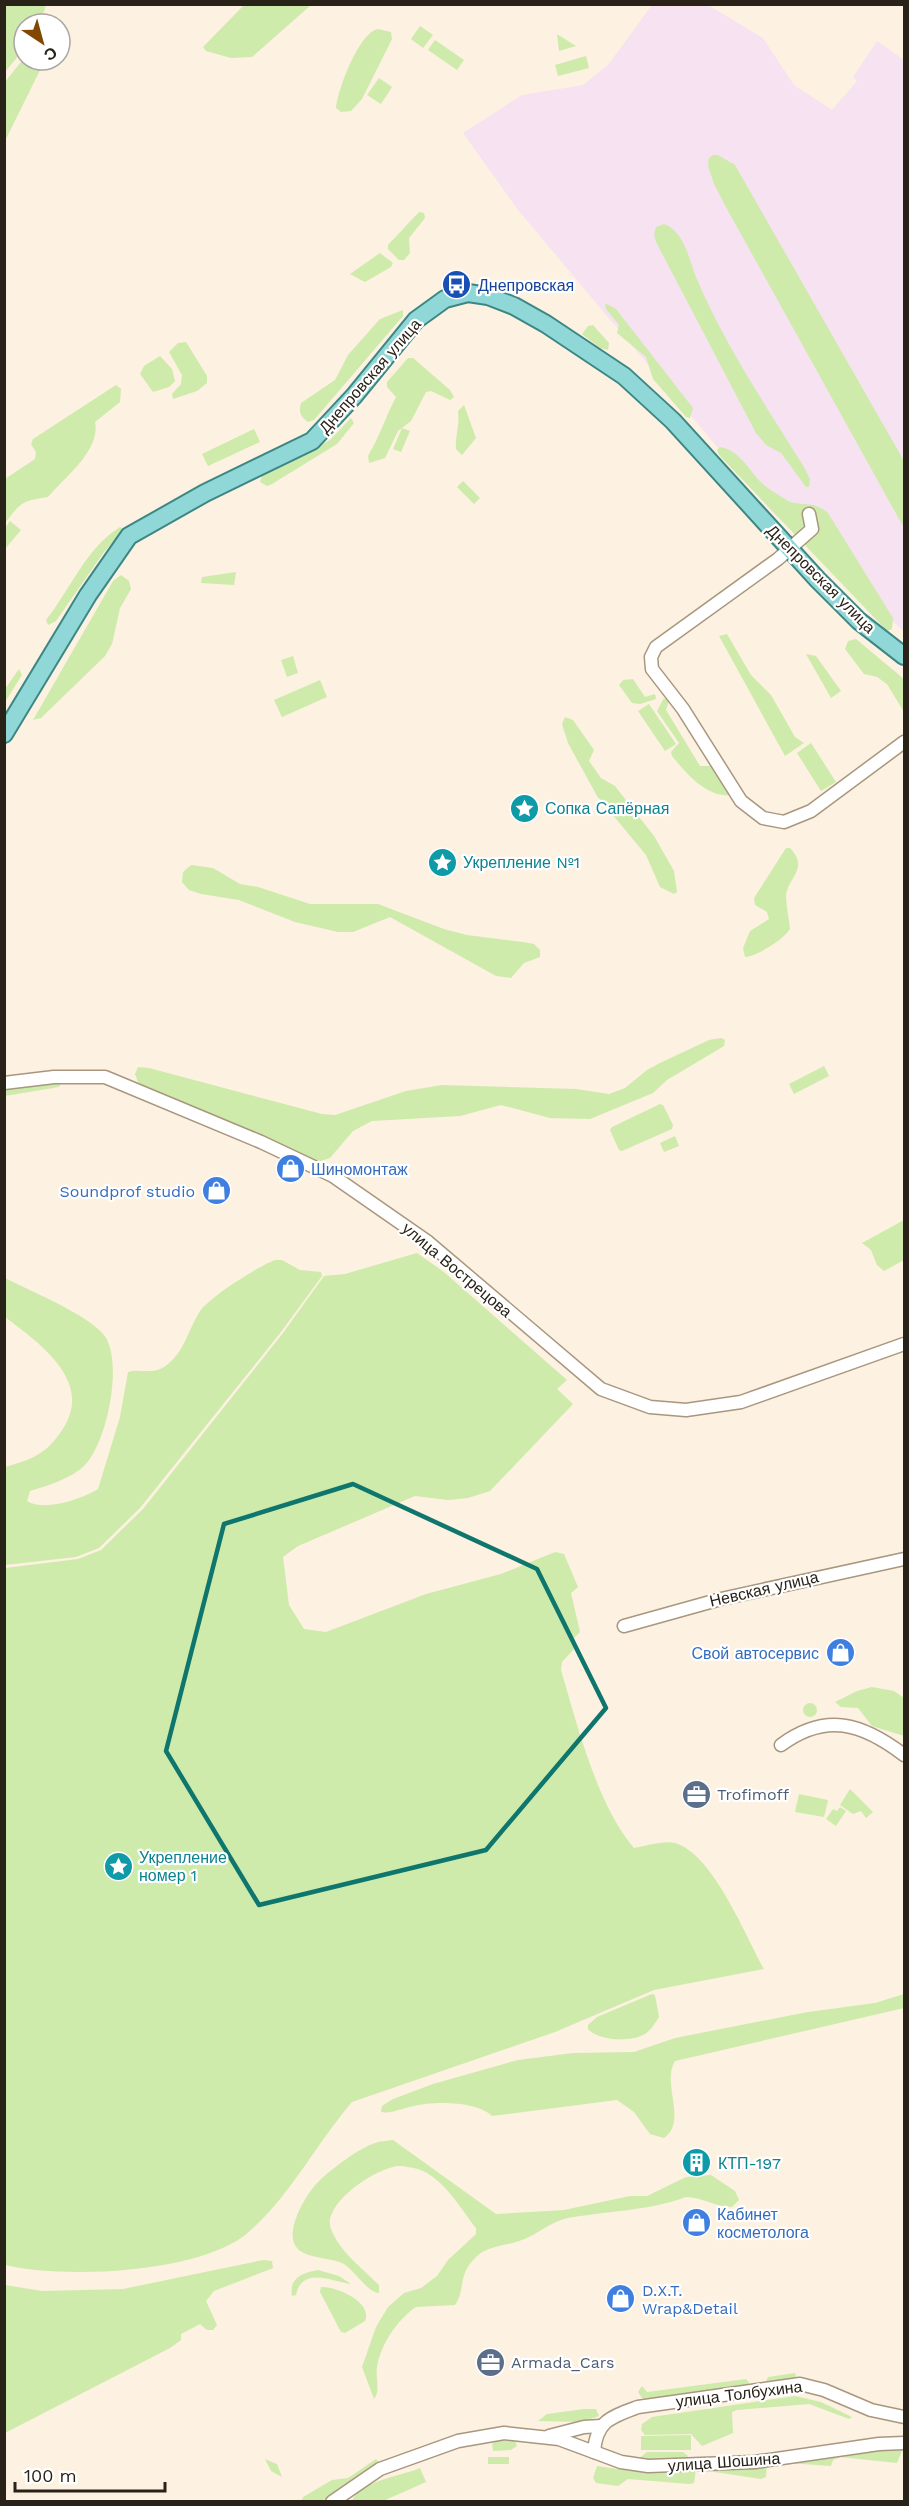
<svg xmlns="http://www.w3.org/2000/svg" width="909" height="2506" font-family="'Work Sans',sans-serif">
<rect width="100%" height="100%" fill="#fdf1e1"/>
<path fill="#f7e2f1" d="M652,5H708L763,38L794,85L832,110L857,81L853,77L877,41L904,60V631L867,601L771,511L518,210L463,133L522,95L583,85L608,65Z"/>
<g fill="#ceebab">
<path d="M5,4L46,5L40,24H24V49L5,72Z"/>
<path d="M244,5V4L311,5L252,57L231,58L206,51L203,47Z"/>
<path d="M420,26L433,35L423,48L411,39Z"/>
<path d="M378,29L391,32L392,39L362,99L351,111L341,112L336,108C337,91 359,32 378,29Z"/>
<path d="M557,34L576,46L559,51Z"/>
<path d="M435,40L464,60L457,70L428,50Z"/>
<path d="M586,56L589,68L558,76L555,65Z"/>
<path d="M24,58V60H45L5,141V82Z"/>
<path d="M379,78L392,87L381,104L367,95Z"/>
<path d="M713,155H718L735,165L904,461V528L727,209L714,184L708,166L709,158Z"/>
<path d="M419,212L424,213L425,218L409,238L410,253L404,260H399L388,249V245Z"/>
<path d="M664,224C684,231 689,259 696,277C724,344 766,406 804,467L810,479L809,487H806L781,453L766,445L756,433L656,242L654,234L656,227Z"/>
<path d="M380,253L393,263L391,267L365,282L350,274Z"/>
<path d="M605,303L616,309L693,408L690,418L686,417L653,379L646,357L617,333L619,325L606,309Z"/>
<path d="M403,310V316L314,420L308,422C301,417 298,412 301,403L335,380L348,355L380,319Z"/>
<path d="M593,325L609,343L608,350L600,348L582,334L588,326Z"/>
<path d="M186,342L207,376V383L197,391L173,399L172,394L181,384L182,375L169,352L178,343Z"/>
<path d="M160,356L172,369L175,381L169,387L153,392L140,374L144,366Z"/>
<path d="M408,358H413L450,390L454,397L450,400L431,391L426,392L411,421L398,431L385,458L369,463L368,456C380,436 385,418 396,397L387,387V382Z"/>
<path d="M116,385L121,389L120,402L95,422C101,450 65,477 48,497C22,501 21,502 5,523V479L35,459L36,452L31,444L33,439Z"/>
<path d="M464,405L476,438L462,455L456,449C455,436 460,424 458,411Z"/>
<path d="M351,418L354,423L337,444L272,484L267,486L260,482L262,476L330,440Z"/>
<path d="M402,428L410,431L401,452L393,449Z"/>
<path d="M254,429L260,442L208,466L202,454Z"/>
<path d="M720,447C740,450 749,471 762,483C768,489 777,494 785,499C797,508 813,499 828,513L893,618L892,629L887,631L719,455L717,450Z"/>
<path d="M463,481L480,498L474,504L457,487Z"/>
<path d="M10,521L21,530L5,549V528Z"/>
<path d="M120,527L124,529L104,552L56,621L48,625L46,620C70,590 86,548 120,527Z"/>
<path d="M236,572L234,585L201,583L202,577Z"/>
<path d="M121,575L129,581L131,589L120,608L112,644L105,656L41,718L33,720L113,581Z"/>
<path d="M727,634L751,675L771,695L795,737L804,743L785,756L719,636Z"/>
<path d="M856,639L904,679V712L887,684L877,677L864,674L845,649L848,641Z"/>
<path d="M806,654L816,656L841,691L831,698Z"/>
<path d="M293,656L298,673L287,677L281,660Z"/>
<path d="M19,669L22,675L5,702V689Z"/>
<path d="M633,679L645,697L655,694L656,699L640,704L632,703L619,685L623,680Z"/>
<path d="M320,680L327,697L282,717L274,700Z"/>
<path d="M664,698L669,701L666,710L700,766H713L730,795C707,798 685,772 672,756L671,752L679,743L657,711Z"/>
<path d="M649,704L676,744L665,751L638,711Z"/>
<path d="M565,717L573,720L594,750L589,761L601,778L615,786L654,836L674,871L677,892L674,894L660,887L646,855L597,796L568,743L562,724Z"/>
<path d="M811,743L836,782L821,791L797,753Z"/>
<path d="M786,848H790C810,869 787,878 786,896C786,907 789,918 790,929C783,940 757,956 745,957L743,948L750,931L769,919L767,912L755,905L754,898Z"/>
<path d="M191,865L213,868L240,884L258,887L310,904H378L444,929L467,935L523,942L534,944L540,950V957L524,963L511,978L496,976L390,917L353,932H338L295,922L239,900L201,894L189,890L182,882L183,872Z"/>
<path d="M721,1038L725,1040L724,1046L667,1080L653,1093L590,1119L550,1118L501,1105L460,1116L372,1121L353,1131L330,1158L318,1162L145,1087L138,1082L135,1074L138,1067L149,1068L322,1114L335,1115L406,1091L442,1085L576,1089L609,1094L625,1088L647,1070L660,1063L709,1040Z"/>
<path d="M824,1066L829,1076L794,1094L789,1084Z"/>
<path d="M62,1082L59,1087L5,1096V1090Z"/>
<path d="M660,1104L663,1105L673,1125L672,1129L622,1151L619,1150L610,1130L612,1127Z"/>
<path d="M675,1136L679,1146L664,1152L660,1143Z"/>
<path d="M904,1220V1260L884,1271L877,1265L871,1250L862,1243Z"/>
<path d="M417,1253L444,1272L567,1380L557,1389L573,1404L490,1491L468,1498L448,1500L415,1496L298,1546L283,1557L289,1605L304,1629L326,1632L426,1594L501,1574L555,1552L564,1554L578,1587L571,1593L580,1632L574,1638L575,1648L562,1662L561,1670C577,1724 597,1805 634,1848C645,1846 664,1840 675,1843C713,1854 745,1935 764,1969L654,1990L555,2032L352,2102C316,2144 292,2193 251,2230C205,2274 64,2279 5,2265V1568L78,1559L101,1550L143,1509L283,1333L324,1276L345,1274Z"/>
<path d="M275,1260H282L300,1270L321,1272L322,1276L281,1332L140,1508L99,1548L76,1557L5,1565V1467C34,1459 48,1453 64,1427C93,1380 38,1342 5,1317V1278C30,1291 87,1314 104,1335C124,1361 107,1444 84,1466C72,1478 47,1486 30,1491L27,1501C44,1512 82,1499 98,1489L120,1417L128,1372C138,1368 152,1375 164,1367C184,1354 187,1332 199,1313C207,1298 259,1266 275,1260Z"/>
<path d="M872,1687L894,1691L904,1698V1736L872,1726L858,1708L841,1707L835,1702L857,1691Z"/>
<circle cx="810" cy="1710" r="7"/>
<path d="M850,1789L873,1812L866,1818L861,1811L853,1814L840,1805Z"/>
<path d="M799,1794L828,1800L824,1817L795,1812Z"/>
<path d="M840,1807L846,1811L836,1826L826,1819L833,1809L837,1811Z"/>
<path d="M652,1994L655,1995L659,2017C655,2023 650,2032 643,2035C629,2042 599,2041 588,2029V2025L597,2017Z"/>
<path d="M904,1994V2008L675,2061C661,2083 688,2121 664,2138L650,2134L634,2112L617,2100L492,2116C477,2101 434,2101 414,2106C403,2108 392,2114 381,2112L382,2106L393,2099L433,2084L518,2060L573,2053L634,2052L675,2038L808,2012L875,2003Z"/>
<path d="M393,2140L496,2214L564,2210L630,2196H647L686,2177L711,2175L735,2191L739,2200L732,2207C715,2207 702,2197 686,2197C648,2211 607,2211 568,2218C551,2221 536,2236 519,2241C505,2246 487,2246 476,2257C457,2275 466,2289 455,2305L416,2307C397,2320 381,2344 377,2367C375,2378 381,2390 374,2399L362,2367L376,2327L388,2307L404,2293L421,2288L437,2276L448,2260L476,2234V2228C460,2208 444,2178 418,2169C413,2168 405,2166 400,2166C378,2166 321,2204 331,2229C339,2251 363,2269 379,2285V2293C367,2292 355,2271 344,2264C330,2257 307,2259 297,2248C283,2233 306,2194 318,2182C330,2170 359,2148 375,2143C380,2141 387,2141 393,2140Z"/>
<path d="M263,2260L272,2261L273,2268L214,2291L206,2301L217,2325L213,2330H207L200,2324L181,2334V2340L170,2348L5,2433V2285L42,2291L123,2289Z"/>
<path d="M318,2270L339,2276L351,2284C334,2282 302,2265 296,2295L292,2296C289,2278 302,2273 318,2270Z"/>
<path d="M321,2287C336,2286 373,2302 365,2321L345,2333L341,2332L320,2292Z"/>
<path d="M795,2373L797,2379L766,2381L768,2377Z"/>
<path d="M746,2379L749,2383L746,2387L649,2399L642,2398L638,2392L642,2386L647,2392Z"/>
<path d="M795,2396L821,2402L852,2417L849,2419L809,2404L737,2410L732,2412L733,2433L702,2446L691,2434L645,2435L641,2430L642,2424L652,2417Z"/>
<path d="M584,2409H596L599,2416L581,2422L538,2421L547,2414Z"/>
<path d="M691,2435V2450H641V2436Z"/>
<path d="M498,2440L515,2441L517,2446L511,2450L493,2451L492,2444Z"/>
<path d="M904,2446L897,2463L840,2457L833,2460L831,2466L773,2462L767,2464L766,2477L761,2479L708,2471L709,2467Z"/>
<path d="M647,2452H683L688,2456L685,2461L637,2460Z"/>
<rect x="488" y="2457" width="21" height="7"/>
<path d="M265,2459L277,2464L282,2477L271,2471Z"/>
<path d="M376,2459L381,2464L323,2500L301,2502L303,2497L332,2480L348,2478Z"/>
<path d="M597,2466L632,2471L696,2469L694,2483L689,2484L628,2479L618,2486L596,2483L593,2478Z"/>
<path d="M420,2468L426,2482L383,2501H352C360,2481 401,2476 420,2468Z"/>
</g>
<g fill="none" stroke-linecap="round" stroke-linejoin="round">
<defs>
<g id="minor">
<path d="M809,514L812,529L778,559L656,647L651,657L652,669L683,709L741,801L763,818L784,822L811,811L904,742"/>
<path d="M4,1083L54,1077H105L261,1142L333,1176L428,1242L601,1389L650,1407L686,1410L741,1402L904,1344"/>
<path d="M624,1626L721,1599L904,1559"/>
<path d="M781,1745C826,1712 862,1723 904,1755"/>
<path d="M549,2436L584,2427L601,2426"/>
<path d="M594,2452C596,2421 611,2417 638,2407L800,2384L824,2390L871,2410L904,2417"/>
<path d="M332,2502L380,2469L458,2441L504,2433L559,2439L621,2462L648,2466L755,2462L879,2444L904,2443"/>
</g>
<path id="major" d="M4,734L88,595L129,536L205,493L312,441L354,396L416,320L445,299L468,293L488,296L514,306L546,324L624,376L673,421L818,580L859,621L904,656"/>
</defs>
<use href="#minor" stroke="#a8977e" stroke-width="15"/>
<use href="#major" stroke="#3c8784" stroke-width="20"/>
<use href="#minor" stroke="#fff" stroke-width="12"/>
<use href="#major" stroke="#90d8d8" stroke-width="16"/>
</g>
<path fill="none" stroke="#0f766e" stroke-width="4.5" stroke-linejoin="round" d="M353,1484L537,1569L606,1708L486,1850L259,1905L166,1751L224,1524Z"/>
<defs>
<symbol id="bus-disc" viewBox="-11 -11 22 22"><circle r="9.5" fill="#1a4fb4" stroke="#fff"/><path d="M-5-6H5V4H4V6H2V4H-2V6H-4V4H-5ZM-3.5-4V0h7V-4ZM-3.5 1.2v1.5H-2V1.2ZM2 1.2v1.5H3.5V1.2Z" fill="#fff"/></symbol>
<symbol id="sight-disc" viewBox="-11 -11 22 22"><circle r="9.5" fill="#0f9aa8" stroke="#fff"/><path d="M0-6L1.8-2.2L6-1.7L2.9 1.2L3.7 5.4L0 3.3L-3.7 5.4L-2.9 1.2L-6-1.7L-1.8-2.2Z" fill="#fff"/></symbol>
<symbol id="shop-disc" viewBox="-11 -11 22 22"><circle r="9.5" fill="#3f7fe0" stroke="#fff"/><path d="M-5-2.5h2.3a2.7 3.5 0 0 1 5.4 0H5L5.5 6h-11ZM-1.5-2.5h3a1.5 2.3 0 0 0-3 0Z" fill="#fff"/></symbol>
<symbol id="office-disc" viewBox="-11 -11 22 22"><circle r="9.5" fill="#5c6f8a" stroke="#fff"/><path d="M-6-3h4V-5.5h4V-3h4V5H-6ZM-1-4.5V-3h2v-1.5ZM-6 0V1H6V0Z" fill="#fff"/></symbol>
<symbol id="building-disc" viewBox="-11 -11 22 22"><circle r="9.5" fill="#0f9aa8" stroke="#fff"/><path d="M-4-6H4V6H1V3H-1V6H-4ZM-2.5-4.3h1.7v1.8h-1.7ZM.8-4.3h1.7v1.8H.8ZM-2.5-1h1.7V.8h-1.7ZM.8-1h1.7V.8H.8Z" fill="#fff"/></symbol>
</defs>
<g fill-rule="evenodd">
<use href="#bus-disc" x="440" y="268" width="33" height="33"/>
<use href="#sight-disc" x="508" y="792" width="33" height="33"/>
<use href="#sight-disc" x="426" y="846" width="33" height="33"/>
<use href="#shop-disc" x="274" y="1152" width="33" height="33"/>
<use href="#shop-disc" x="200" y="1174" width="33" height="33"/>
<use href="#shop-disc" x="824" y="1636" width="33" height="33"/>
<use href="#office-disc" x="680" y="1778" width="33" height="33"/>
<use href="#sight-disc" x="102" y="1850" width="33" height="33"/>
<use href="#building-disc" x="680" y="2146" width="33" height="33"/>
<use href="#shop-disc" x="680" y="2206" width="33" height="33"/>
<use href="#shop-disc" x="604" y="2282" width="33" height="33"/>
<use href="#office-disc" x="474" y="2346" width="33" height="33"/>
</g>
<g text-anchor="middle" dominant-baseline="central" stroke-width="4.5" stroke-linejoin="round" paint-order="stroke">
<g font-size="16" fill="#164399" stroke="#fff" text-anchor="start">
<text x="478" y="285">Днепровская</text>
</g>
<g font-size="16" fill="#292218" stroke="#fff">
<text transform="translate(370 376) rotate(-49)">Днепровская улица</text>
<text transform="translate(821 579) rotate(45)">Днепровская улица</text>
<text transform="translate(457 1270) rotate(40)">улица Вострецова</text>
<text transform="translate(764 1589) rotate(-13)">Невская улица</text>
<text transform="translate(739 2394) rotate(-7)">улица Толбухина</text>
<text transform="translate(724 2462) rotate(-4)">улица Шошина</text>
</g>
<g font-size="16" fill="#0d838f" stroke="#fff" text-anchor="start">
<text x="545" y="808">Сопка Сапёрная</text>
<text x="463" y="862">Укрепление №1</text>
<text x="139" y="1857">Укрепление<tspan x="139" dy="18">номер 1</tspan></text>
<text x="718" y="2163">КТП-197</text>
</g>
<g font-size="16" fill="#366cbe" stroke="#fff" text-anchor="start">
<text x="311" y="1169">Шиномонтаж</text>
<text x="195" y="1191" text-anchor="end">Soundprof studio</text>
<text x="819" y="1653" text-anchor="end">Свой автосервис</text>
<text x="717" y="2214">Кабинет<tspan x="717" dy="18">косметолога</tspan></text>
<text x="642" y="2290">D.X.T.<tspan x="642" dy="18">Wrap&amp;Detail</tspan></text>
</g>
<g font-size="16" fill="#4e5e75" stroke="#fff" text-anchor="start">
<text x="717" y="1794">Trofimoff</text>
<text x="511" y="2362">Armada_Cars</text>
</g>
</g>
<rect width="909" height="2506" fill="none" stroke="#292218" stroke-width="12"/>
<g transform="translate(42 42) rotate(144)"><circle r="28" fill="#ffffff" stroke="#a9a7a3" stroke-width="1.5"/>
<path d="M0-4.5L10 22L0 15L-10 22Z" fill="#824800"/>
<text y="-9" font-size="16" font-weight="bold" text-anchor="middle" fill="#292218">С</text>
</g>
<path d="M15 2482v9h150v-9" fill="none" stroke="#292218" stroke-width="3"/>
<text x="24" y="2482" font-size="18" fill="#292218" stroke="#ffffff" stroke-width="4.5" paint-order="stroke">100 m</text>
</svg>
